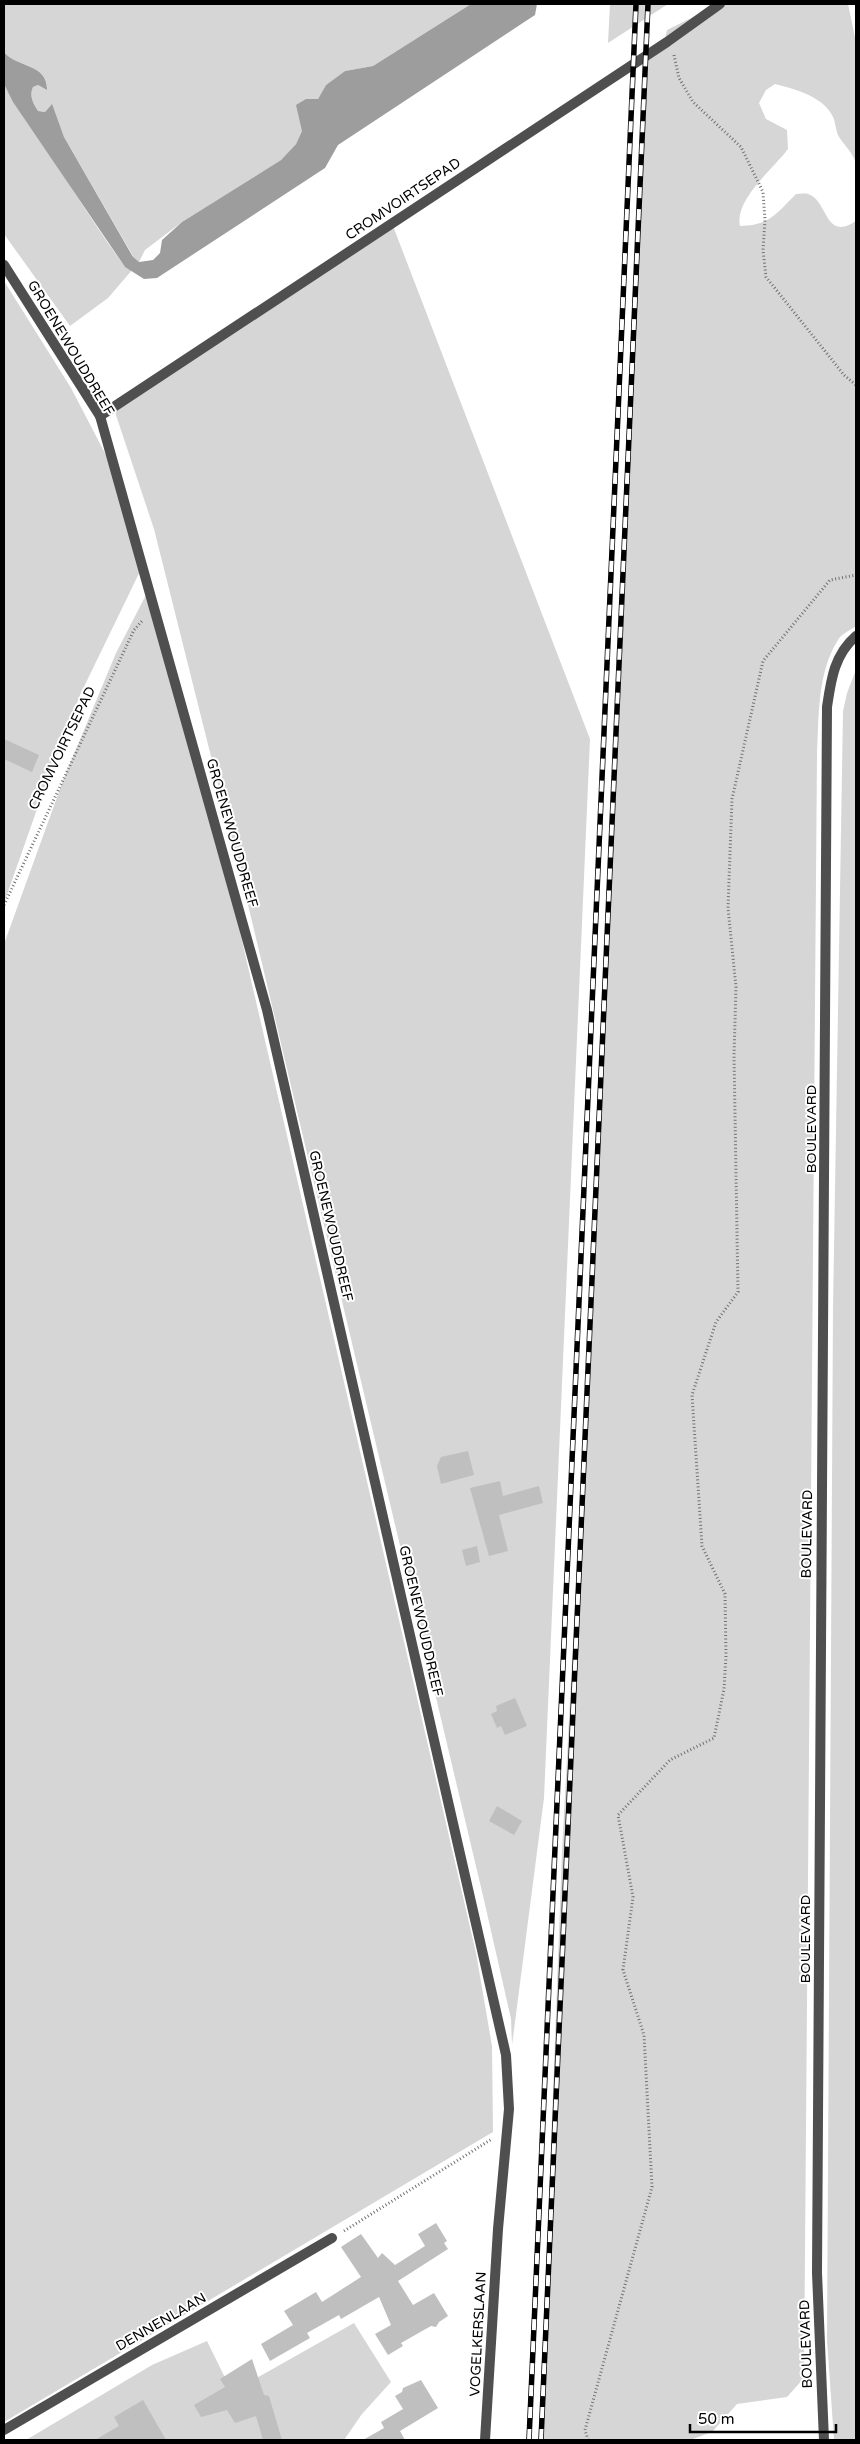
<svg xmlns="http://www.w3.org/2000/svg" width="860" height="2444" font-family="'Varela Round',sans-serif">
<rect width="100%" height="100%" fill="#fff"/>
<g fill="#d6d6d6">
<path d="M4,4H471L373,66L345,71L326,85L318,99H306L302,131L296,144L281,160L182,222L145,250L139,262L108,298L70,326L4,234V84C13,102 25,116 35,132C65,177 93,223 125,267L133,256L64,137L51,105L45,112L38,111C33,103 29,96 33,87L38,85L47,90C49,63 15,68 4,52Z"/>
<path d="M610,4H668L608,43Z"/>
<path d="M719,4H848L856,42V163C852,152 845,146 839,137C835,130 836,121 832,115C822,96 794,89 775,84L766,90L759,103L766,119L787,130L788,149C774,168 734,200 740,226C770,225 776,214 796,194C799,194 805,193 808,194C829,201 824,242 856,221V626C851,630 841,634 838,640C817,673 819,717 817,754L804,2378L787,2397L737,2404L712,2432L690,2440H540L562,1852L604,1051L634,250L644,58L664,44L667,30Z"/>
<path d="M393,226L590,739L544,1798L512,2045L511,2019L484,1900L246,896L154,529L114,409Z"/>
<path d="M4,281L71,388L109,461L145,561L80,695L48,778L4,903Z"/>
<path d="M149,589L230,889L476,1953L492,2046L493,2132L4,2422V944L64,778L116,653Z"/>
<path d="M856,670V2440H834L827,2340L833,1309L843,711L847,693Z"/>
<path d="M354,2323L391,2382L362,2414L344,2440H26L152,2365L207,2341L232,2392Z"/>
</g>
<path fill="#9d9d9d" d="M471,4H537L535,15L338,145L325,168L157,278L144,279L125,267L13,102L4,84V52C16,68 48,63 47,90L38,85L33,87C29,96 33,103 38,111L45,112L52,104L64,137L133,257L139,262L153,260L160,253L162,240L182,222L281,160L296,144L302,131L296,105L306,99H318L326,85L345,71L373,66Z"/>
<g fill="#bfbfbf">
<path d="M4,739L39,755L32,772L4,759Z"/>
<path d="M468,1451L474,1475L441,1484L437,1466L441,1457Z"/>
<path d="M500,1481L503,1496L539,1486L543,1503L499,1515L508,1551L489,1556L470,1488Z"/>
<path d="M477,1546L480,1562L466,1566L462,1550Z"/>
<path d="M515,1698L527,1726L505,1735L501,1726L497,1728L491,1714L497,1711L496,1706Z"/>
<path d="M497,1806L522,1821L514,1835L489,1821Z"/>
<path d="M436,2223L447,2241L444,2243L448,2249L398,2281L413,2305L434,2293L448,2316L439,2322L436,2327L431,2326L401,2343L403,2346L388,2355L375,2334L391,2325L379,2297L341,2319L339,2315L307,2333L310,2338L270,2361L261,2344L293,2325L284,2311L316,2292L322,2302L361,2277L341,2247L361,2234L378,2258L382,2253L395,2265L425,2246L418,2234Z"/>
<path d="M252,2359L264,2395L269,2396L282,2440H263L256,2416L235,2423L227,2410L201,2417L194,2405L225,2387L220,2379Z"/>
<path d="M421,2380L438,2408L400,2431L405,2440H363L384,2428L381,2422L403,2409L395,2396L402,2392L403,2388Z"/>
<path d="M143,2400L166,2440H95L119,2426L114,2417Z"/>
</g>
<g fill="none" stroke-linecap="round" stroke-linejoin="round">
<g stroke="#717171" stroke-width="3" stroke-dasharray="1 2.5" stroke-linecap="butt">
<path d="M674,55L679,78L693,102L741,147L763,192L765,220L763,250L766,277L844,375L856,385"/>
<path d="M4,905L134,630L142,621"/>
<path d="M344,2231L492,2139"/>
<path d="M588,2440L585,2430L652,2187L644,2035L623,1970L633,1897L618,1815L670,1760L714,1738L724,1689L726,1656L725,1594L702,1546L692,1395L716,1322L738,1292L734,1055L736,987L728,908L732,799L763,661L830,580L856,575"/>
</g>
<g stroke="#4f4f4f" stroke-width="10">
<path d="M4,265L100,416L267,1010L506,2055L509,2109L498,2229L485,2440"/>
<path d="M100,416L667,42L720,4"/>
<path d="M4,2430L332,2238"/>
<path d="M824,2440L817,2273L827,707C831,680 834,655 856,636"/>
</g>
<defs>
<g id="rail">
<path d="M529,2440L636,4"/>
<path d="M541,2440L648,4"/>
</g>
</defs>
<use href="#rail" stroke="#000" stroke-width="5.5"/>
<use href="#rail" stroke="#fff" stroke-width="4" stroke-dasharray="11" stroke-linecap="butt"/>
</g>
<g text-anchor="middle" dominant-baseline="central" stroke-width="4" stroke-linejoin="round" paint-order="stroke">
<g font-size="14" fill="#000" stroke="#fff">
<text transform="translate(403 199) rotate(-34)">CROMVOIRTSEPAD</text>
<text transform="translate(71 348) rotate(59)">GROENEWOUDDREEF</text>
<text transform="translate(62 748) rotate(-64)">CROMVOIRTSEPAD</text>
<text transform="translate(232 833) rotate(74)">GROENEWOUDDREEF</text>
<text transform="translate(811 1129) rotate(-90)">BOULEVARD</text>
<text transform="translate(331 1226) rotate(77)">GROENEWOUDDREEF</text>
<text transform="translate(807 1534) rotate(-89)">BOULEVARD</text>
<text transform="translate(421 1621) rotate(77)">GROENEWOUDDREEF</text>
<text transform="translate(805 1939) rotate(-90)">BOULEVARD</text>
<text transform="translate(161 2322) rotate(-30)">DENNENLAAN</text>
<text transform="translate(478 2334) rotate(-87)">VOGELKERSLAAN</text>
<text transform="translate(806 2344) rotate(-92)">BOULEVARD</text>
</g>
</g>
<rect width="860" height="2444" fill="none" stroke="#000000" stroke-width="10"/>
<path d="M690 2424v8h146v-8" fill="none" stroke="#000000" stroke-width="2.5"/>
<text x="698" y="2424" font-size="15" fill="#000000" stroke="#ffffff" stroke-width="4" paint-order="stroke">50 m</text>
</svg>
